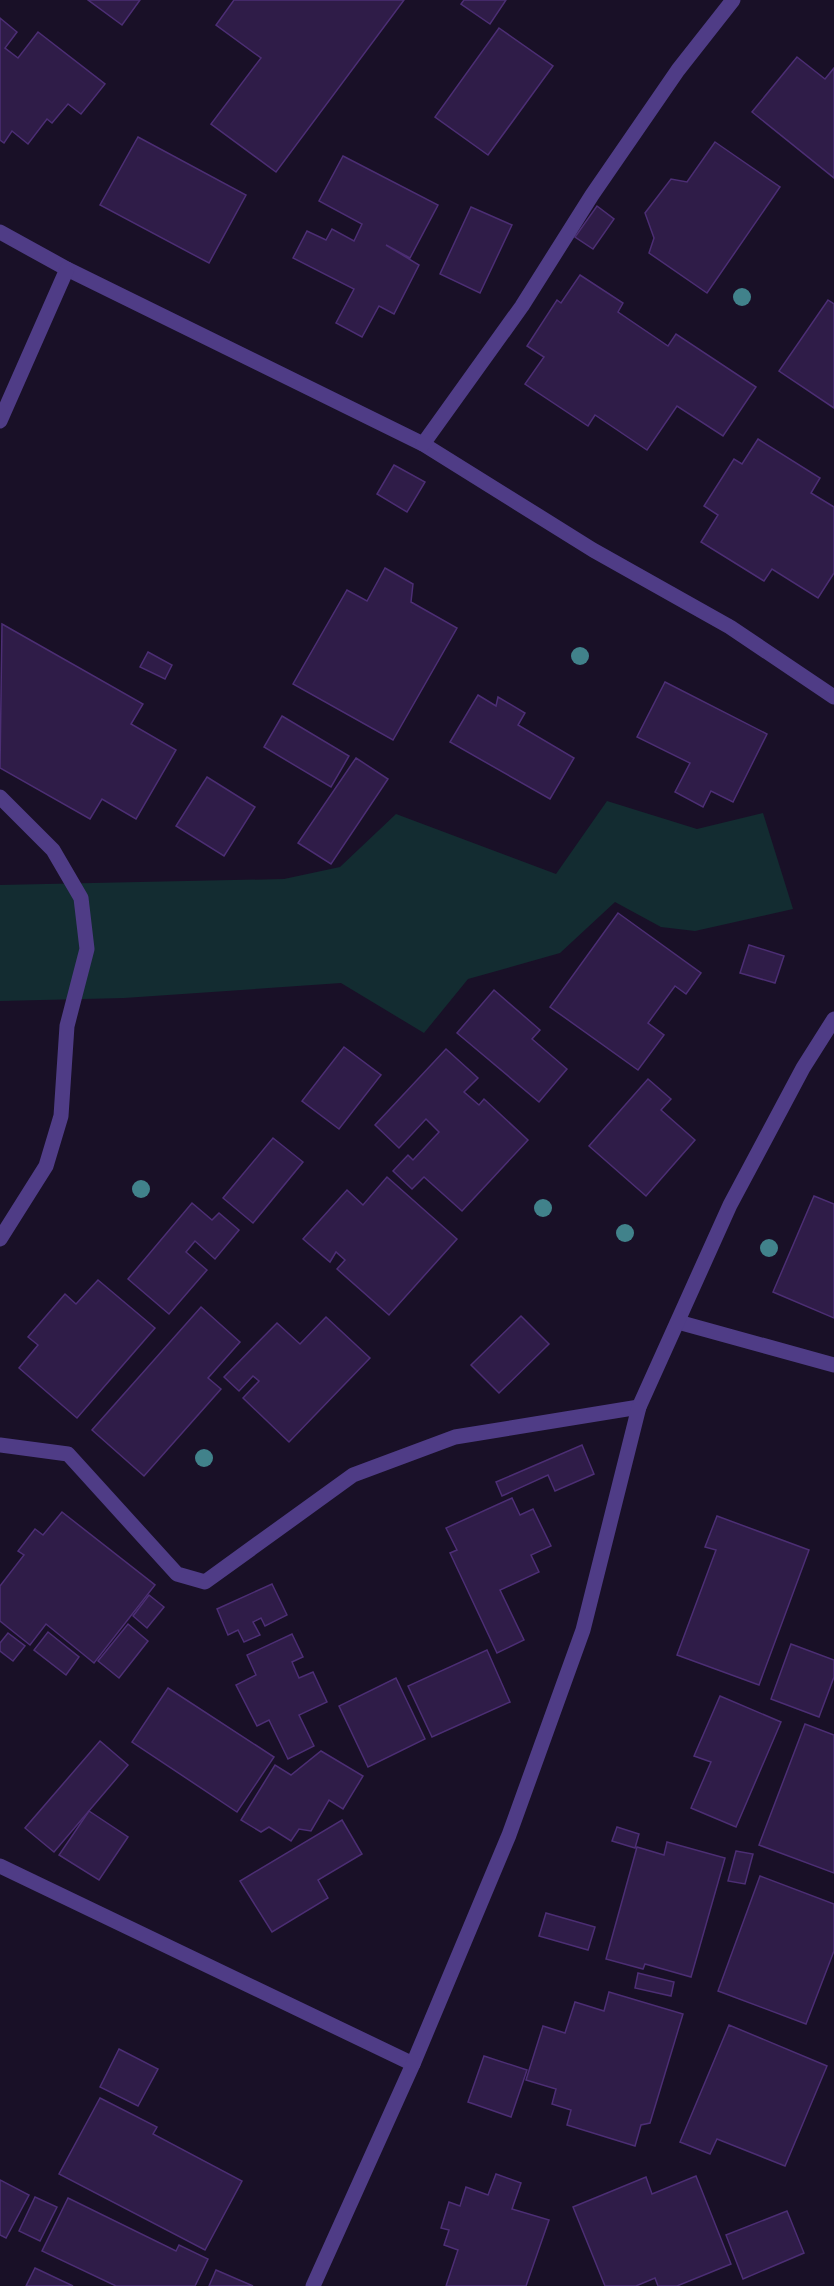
<svg xmlns="http://www.w3.org/2000/svg" width="834" height="2286" font-family="'Roboto Condensed',sans-serif">
<rect width="100%" height="100%" fill="#191027"/>
<path fill="#132c31" d="M607,801L697,829L763,813L793,909L695,931L661,927L615,902L560,953L468,979L424,1033L341,983L124,998L0,1001V885L284,879L340,867L396,814L556,874Z"/>
<g fill="#2f1c48" stroke="#4c2e74" stroke-width="1.5">
<path d="M88,0H140L122,25Z"/>
<path d="M234,0H404L276,172L211,124L261,58L216,25Z"/>
<path d="M464,0H506L490,24L461,4Z"/>
<path d="M0,18L17,32L5,48L18,58L38,32L105,84L81,114L68,104L52,123L47,119L28,144L12,131L4,143L0,140Z"/>
<path d="M499,28L553,66L488,155L435,117Z"/>
<path d="M797,57L825,79L834,68V178L752,112Z"/>
<path d="M138,137L246,195L209,263L100,205Z"/>
<path d="M715,142L780,187L707,293L649,253L654,238L645,213L671,179L687,182Z"/>
<path d="M343,156L438,205L410,258L386,245L419,265L394,314L379,306L362,337L336,323L354,289L293,258L307,231L326,240L332,229L354,241L362,224L319,201Z"/>
<path d="M597,206L614,219L593,249L575,237Z"/>
<path d="M471,207L512,225L480,293L440,274Z"/>
<path d="M580,275L623,303L618,312L668,346L676,334L756,387L723,436L677,406L647,450L595,415L588,426L525,384L544,357L527,346L557,300L561,303Z"/>
<path d="M828,300L834,304V408L779,371Z"/>
<path d="M758,439L820,478L811,493L834,507V573L818,598L772,569L764,581L701,542L718,515L704,506L734,459L742,464Z"/>
<path d="M394,465L425,482L407,512L377,494Z"/>
<path d="M385,568L413,584L411,602L457,628L393,740L293,684L347,590L367,601Z"/>
<path d="M2,624L143,704L131,724L176,750L136,819L102,799L90,819L0,768Z"/>
<path d="M148,652L172,665L165,679L140,667Z"/>
<path d="M665,682L767,734L733,802L711,791L703,807L675,792L690,763L637,737Z"/>
<path d="M478,695L496,706L498,697L525,713L518,725L574,758L550,799L450,742Z"/>
<path d="M282,716L349,756L331,787L264,747Z"/>
<path d="M356,758L388,779L331,864L298,843Z"/>
<path d="M207,777L255,807L224,856L176,826Z"/>
<path d="M618,913L701,973L686,994L675,986L648,1023L664,1035L638,1070L550,1007Z"/>
<path d="M749,945L784,956L775,983L740,973Z"/>
<path d="M494,990L540,1030L532,1039L567,1069L539,1102L457,1033Z"/>
<path d="M344,1047L381,1075L339,1129L302,1101Z"/>
<path d="M446,1049L478,1078L464,1092L479,1105L484,1099L528,1140L462,1211L424,1177L412,1189L393,1171L408,1155L413,1160L439,1132L426,1119L399,1148L375,1125Z"/>
<path d="M648,1079L671,1099L661,1110L695,1140L646,1196L589,1146Z"/>
<path d="M273,1138L303,1162L253,1223L223,1198Z"/>
<path d="M387,1177L457,1239L389,1315L337,1269L345,1260L336,1252L330,1262L303,1239L347,1190L363,1205Z"/>
<path d="M814,1196L834,1204V1318L773,1292Z"/>
<path d="M192,1203L212,1220L219,1213L239,1230L215,1259L195,1241L186,1252L207,1270L169,1314L128,1279Z"/>
<path d="M98,1280L155,1328L77,1418L19,1368L38,1345L28,1337L65,1294L76,1304Z"/>
<path d="M201,1307L240,1342L208,1378L221,1389L144,1476L92,1430Z"/>
<path d="M521,1316L549,1344L499,1393L471,1365Z"/>
<path d="M326,1317L370,1358L289,1442L243,1398L259,1381L253,1376L239,1391L224,1377L277,1323L300,1344Z"/>
<path d="M582,1445L594,1474L555,1491L548,1475L502,1496L496,1482Z"/>
<path d="M512,1498L520,1515L533,1509L551,1546L531,1555L539,1572L500,1590L524,1640L497,1653L450,1553L457,1550L446,1528Z"/>
<path d="M62,1512L155,1585L94,1663L46,1624L30,1645L0,1621V1586L24,1555L18,1551L35,1529L43,1535Z"/>
<path d="M717,1516L809,1550L759,1685L677,1655L716,1550L705,1547Z"/>
<path d="M272,1584L287,1615L265,1626L261,1618L253,1622L260,1635L244,1642L238,1630L228,1635L217,1609Z"/>
<path d="M149,1595L164,1607L147,1628L133,1616Z"/>
<path d="M128,1624L148,1641L119,1678L98,1661Z"/>
<path d="M48,1632L79,1657L66,1675L34,1650Z"/>
<path d="M8,1633L25,1646L13,1661L0,1651V1643Z"/>
<path d="M292,1634L303,1657L292,1662L299,1678L313,1672L327,1702L299,1715L314,1746L288,1759L269,1720L257,1726L236,1685L256,1675L247,1655Z"/>
<path d="M791,1644L834,1660V1677L819,1717L771,1699Z"/>
<path d="M487,1650L510,1702L432,1737L408,1686Z"/>
<path d="M396,1678L425,1739L368,1767L339,1706Z"/>
<path d="M168,1688L274,1757L237,1812L132,1742Z"/>
<path d="M720,1696L781,1722L736,1827L691,1808L711,1762L694,1756Z"/>
<path d="M805,1724L834,1735V1873L759,1845Z"/>
<path d="M100,1741L128,1765L54,1852L25,1828Z"/>
<path d="M321,1751L363,1776L343,1809L329,1800L311,1831L299,1829L291,1841L269,1827L261,1832L241,1820L275,1765L291,1775Z"/>
<path d="M89,1811L128,1837L99,1880L59,1855Z"/>
<path d="M342,1820L362,1854L318,1880L328,1898L272,1932L240,1881Z"/>
<path d="M617,1827L639,1834L635,1848L612,1841Z"/>
<path d="M667,1842L725,1858L691,1977L645,1964L643,1969L606,1959L637,1847L664,1855Z"/>
<path d="M736,1851L753,1854L745,1884L728,1881Z"/>
<path d="M760,1876L834,1904V1951L806,2024L718,1991Z"/>
<path d="M546,1913L595,1927L588,1950L539,1936Z"/>
<path d="M638,1973L674,1982L671,1996L635,1988Z"/>
<path d="M609,1992L683,2014L650,2123L641,2125L635,2146L567,2125L571,2110L552,2104L556,2089L526,2080L543,2026L565,2033L575,2002L604,2011Z"/>
<path d="M729,2025L827,2066L785,2166L717,2139L710,2154L680,2142Z"/>
<path d="M119,2049L158,2069L138,2106L100,2087Z"/>
<path d="M484,2056L527,2070L511,2117L468,2102Z"/>
<path d="M100,2098L157,2127L153,2134L242,2181L205,2250L59,2174Z"/>
<path d="M496,2174L521,2183L512,2209L549,2220L526,2286H446L458,2250L444,2245L449,2230L441,2228L449,2202L460,2206L466,2187L488,2195Z"/>
<path d="M696,2176L731,2264L677,2286H658L655,2278L636,2286H605L573,2207L646,2177L652,2194Z"/>
<path d="M0,2180L29,2195L6,2238L0,2235Z"/>
<path d="M35,2197L57,2207L40,2241L19,2231Z"/>
<path d="M68,2198L176,2251L179,2245L208,2259L195,2286H116L42,2251Z"/>
<path d="M787,2211L804,2253L743,2279L726,2235Z"/>
<path d="M35,2268L73,2286H26Z"/>
<path d="M216,2270L253,2286H209Z"/>
</g>
<g fill="none" stroke-linecap="round" stroke-linejoin="round">
<g stroke="#4f3c86" stroke-width="15">
<path d="M0,232L67,269L423,444L593,550L730,627L834,697"/>
<path d="M0,421L67,269"/>
<path d="M423,444L522,306L592,195L678,70L733,0"/>
<path d="M0,797L53,850L81,898L87,949L67,1026L61,1116L46,1166L0,1239"/>
<path d="M678,1322L834,1365"/>
<path d="M0,1445L68,1454L177,1574L205,1582L353,1475L455,1437L639,1407"/>
<path d="M0,1866L413,2064"/>
<path d="M313,2286L413,2064L509,1835L583,1630L639,1407L730,1205L803,1068L834,1019"/>
</g>
</g>
<g fill="#41828b">
<circle cx="742" cy="297" r="9"/>
<circle cx="580" cy="656" r="9"/>
<circle cx="141" cy="1189" r="9"/>
<circle cx="543" cy="1208" r="9"/>
<circle cx="625" cy="1233" r="9"/>
<circle cx="769" cy="1248" r="9"/>
<circle cx="204" cy="1458" r="9"/>
</g>
</svg>
